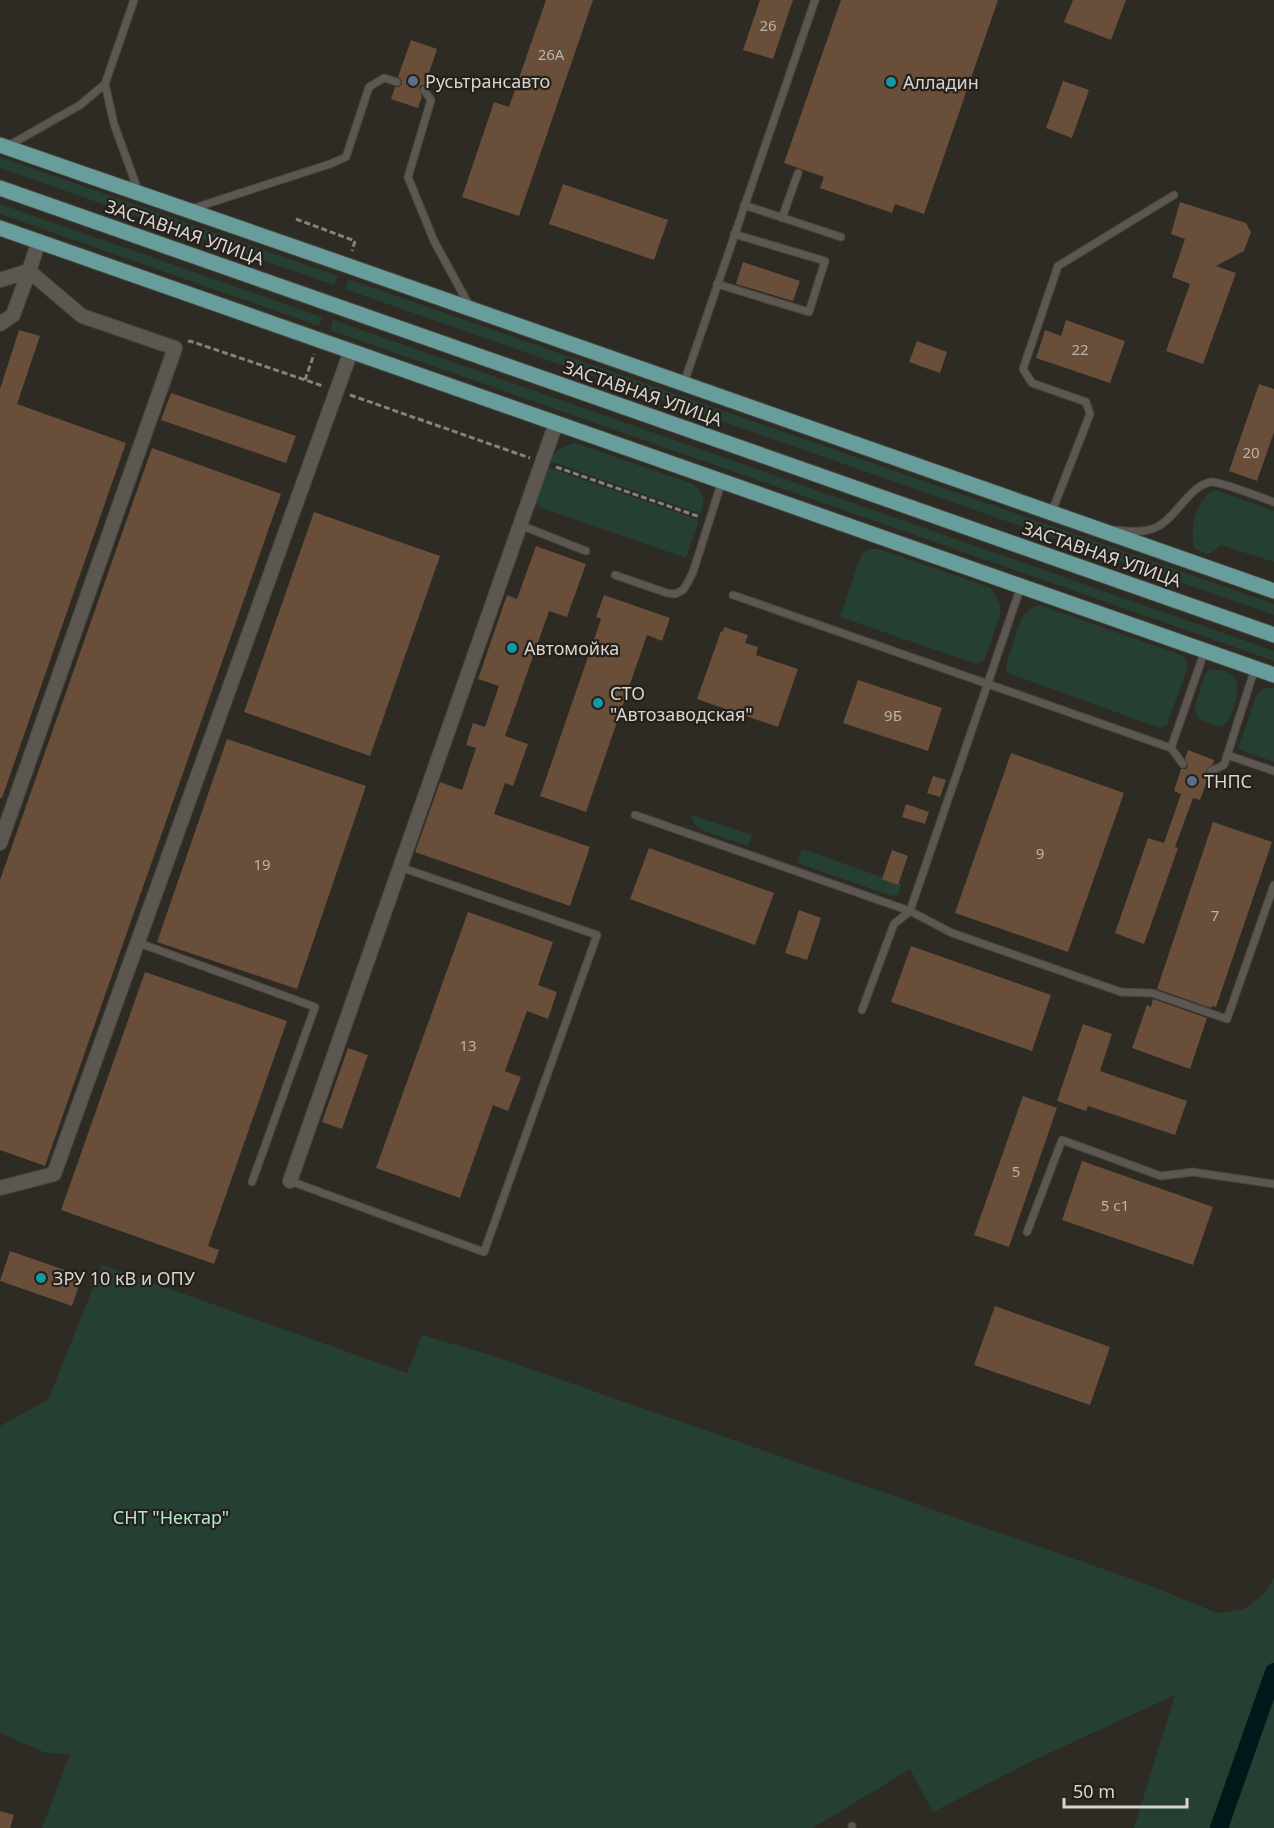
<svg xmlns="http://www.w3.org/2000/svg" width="1274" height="1828" font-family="'Noto Sans',sans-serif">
<rect width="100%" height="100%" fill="#2e2a24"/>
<g fill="#254033">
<path d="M0,157L338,276L334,285L0,168Z"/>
<path d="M0,204L322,317L319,326L0,214Z"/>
<path d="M348,279L1274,604V615L345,289Z"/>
<path d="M333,320L1274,651V661L330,330Z"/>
<path d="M575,443L693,484C706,496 705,498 700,514L550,461C553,451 565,445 575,443Z"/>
<path d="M550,468L699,520L686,558L539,507L536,501L546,471Z"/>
<path d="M1213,490H1216L1274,511V562L1221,545L1211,553H1205L1194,548C1190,527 1194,503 1213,490Z"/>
<path d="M871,549H879L991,588L1000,604V615L985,659L981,662L974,663L840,617L862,553Z"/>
<path d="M1039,605L1181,655L1185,658L1188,666L1167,725L1160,728L1008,673L1006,670L1007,662L1021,619L1028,610Z"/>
<path d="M1212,669C1239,672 1241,683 1234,706C1231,715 1230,722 1222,726C1211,726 1198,721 1194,710L1206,672Z"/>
<path d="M1267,688H1274V762L1238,749L1256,696L1260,691Z"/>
<path d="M691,815L752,835L748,846L699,829L693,822Z"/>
<path d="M802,849L902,884L898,895L892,896L797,863Z"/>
<path d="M102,1265L407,1373L422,1335L490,1355L1146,1584L1217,1613L1244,1609L1264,1594L1274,1578V1828H1134L1175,1695L1034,1760L933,1812L910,1769L813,1828H42L70,1754L46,1753L0,1733V1426L48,1400Z"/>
</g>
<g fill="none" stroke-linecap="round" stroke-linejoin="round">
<path stroke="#021719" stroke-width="18" d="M1219,1828L1274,1672"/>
</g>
<g fill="#694e39">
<path d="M546,0H593L519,216L462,197L494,102L509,107Z"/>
<path d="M760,0H793L773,59L743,50Z"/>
<path d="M841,0H998L924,214L895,204L892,213L820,188L824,177L784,163Z"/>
<path d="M1073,0H1126L1111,40L1064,22Z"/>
<path d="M411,40L437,49L425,85H421L419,88L422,96L418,108L391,99L395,87H399L402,84V80L398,77Z"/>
<path d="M1063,81L1089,90L1072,138L1046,128Z"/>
<path d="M563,184L668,220L654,260L549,224Z"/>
<path d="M1180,202L1246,223L1251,232L1244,251L1216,266L1236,273L1203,364L1166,351L1190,284L1172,277L1185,239L1171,234Z"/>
<path d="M743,262L800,281L793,301L736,284Z"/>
<path d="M1066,320L1125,341L1110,383L1036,358L1045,330L1061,336Z"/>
<path d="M19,330L40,336L17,404L126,443L2,798H0V389Z"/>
<path d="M917,341L947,352L940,373L909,362Z"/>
<path d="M1259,384L1274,389V432L1257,481L1229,471Z"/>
<path d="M171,393L296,436L286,463L161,420Z"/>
<path d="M152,448L281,494L45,1166L0,1150V880Z"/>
<path d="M314,512L440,556L370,756L244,712Z"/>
<path d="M536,546L586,564L567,617L549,611L505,736L528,744L513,786L505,783L494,814L590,847L570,906L415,852L440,782L462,790L476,748L466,745L473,723L485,727L499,686L478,679L507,595L517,599Z"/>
<path d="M604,595L670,618L662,641L647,635L586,812L540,796L601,619L596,617Z"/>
<path d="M724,627L748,635L745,643L758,647L756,655L798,669L778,727L697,699L721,631L723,632Z"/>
<path d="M858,680L942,708L928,751L843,723Z"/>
<path d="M227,739L366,786L297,989L157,942Z"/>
<path d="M1188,750L1214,760L1213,764L1206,770L1209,776L1200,800L1193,798L1175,847L1178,848L1144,944L1115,933L1148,838L1164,843L1181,794L1174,791L1181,769H1186L1188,766L1185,758Z"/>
<path d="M1011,753L1124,793L1068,952L955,913Z"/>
<path d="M933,776L946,780L940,797L927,793Z"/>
<path d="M906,804L929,812L925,824L902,817Z"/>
<path d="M1213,822L1272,842L1216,1007L1212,1006L1211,1008L1157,989Z"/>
<path d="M649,848L774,893L755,945L630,899Z"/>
<path d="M892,850L908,856L898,885L882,879Z"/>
<path d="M799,910L821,918L807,960L785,953Z"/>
<path d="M468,912L553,942L538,985L557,992L548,1019L527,1011L505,1071L521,1077L508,1111L493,1105L460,1198L376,1168Z"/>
<path d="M911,946L1051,995L1032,1051L891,1002Z"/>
<path d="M145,972L287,1021L208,1246L219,1250L214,1264L61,1210Z"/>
<path d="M1153,999L1207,1018L1190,1069L1132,1048L1147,1005L1151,1007Z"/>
<path d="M1083,1024L1112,1034L1100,1071L1187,1101L1175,1135L1088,1106L1086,1111L1057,1101Z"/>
<path d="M348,1048L368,1055L342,1129L322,1122Z"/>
<path d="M1023,1096L1057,1108L1009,1247L974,1235Z"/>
<path d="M1082,1161L1213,1207L1193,1265L1062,1220Z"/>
<path d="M10,1251L82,1276L72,1306L0,1281Z"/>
<path d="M995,1306L1110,1347L1090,1405L974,1365Z"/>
<path d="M0,1811L14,1815L10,1828H0Z"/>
</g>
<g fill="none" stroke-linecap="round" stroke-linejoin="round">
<defs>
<g id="lane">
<path d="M105,84L114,124L139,193"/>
<path d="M424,90L431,100L408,177L434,241L469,305"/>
<path d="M8,146L80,105L105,84L134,0"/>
<path d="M744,205L841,237"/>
<path d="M191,209L330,164L346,157L369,87L384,78L397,82"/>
<path d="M782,218L798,173"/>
<path d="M717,284L809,312L825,261L734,234"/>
<path d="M684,383L815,0"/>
<path d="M1051,514L1090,414L1086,402L1032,383L1023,369L1058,266L1174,195"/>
<path d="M520,525L586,551"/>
<path d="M1115,530C1127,531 1140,533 1152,529C1175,522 1189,484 1212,482C1222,482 1262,498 1274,502"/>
<path d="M615,575L667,593L675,594L683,590L688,582L693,572L722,481"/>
<path d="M733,595L1171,748"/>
<path d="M1227,755L1274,771"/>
<path d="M1183,764L1171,748L1205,650"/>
<path d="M1211,771L1224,765L1255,668"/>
<path d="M635,815L910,911L952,933L1121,992L1152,993L1227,1019L1274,885"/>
<path d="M139,943L315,1007L252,1182"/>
<path d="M862,1010L894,924L910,911L1021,586"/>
<path d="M290,1181L484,1252L597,935L400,867"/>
<path d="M1027,1232L1062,1140L1161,1176L1193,1172L1274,1184"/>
<path d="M852,1826V1828"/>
</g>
<g id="street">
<path d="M0,280L29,271L39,241"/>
<path d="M0,324L13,315L29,271L82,316L175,348L0,843"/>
<path d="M290,1181L556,423"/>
<path d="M0,1188L54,1174L351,351"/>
</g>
<g id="primary">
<path d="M0,145L346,265L1274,591"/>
<path d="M0,188L1274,635"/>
<path d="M0,228L1274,675"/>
</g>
</defs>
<use href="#lane" stroke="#494540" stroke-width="9"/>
<use href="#street" stroke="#494540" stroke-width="16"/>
<use href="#primary" stroke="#494540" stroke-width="17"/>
<g stroke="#85827d" stroke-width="3" stroke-dasharray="6 3" stroke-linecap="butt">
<path d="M296,219L355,241L352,251"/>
<path d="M188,342L190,341L323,386"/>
<path d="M305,380L314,354"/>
<path d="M350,395L530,458"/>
<path d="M556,467L700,517"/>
</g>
<use href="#lane" stroke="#5c5750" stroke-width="7"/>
<use href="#street" stroke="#5c5750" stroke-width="14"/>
<use href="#primary" stroke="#679e9c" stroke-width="15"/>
</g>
<g fill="#5c6f8a" stroke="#25201a" stroke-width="2">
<circle cx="413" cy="81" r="6"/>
<circle cx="1192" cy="781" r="6"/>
</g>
<g fill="#0f9aa8" stroke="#25201a" stroke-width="2">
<circle cx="891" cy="82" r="6"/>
<circle cx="512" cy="648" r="6"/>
<circle cx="598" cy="703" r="6"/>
<circle cx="41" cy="1278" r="6"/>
</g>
<g text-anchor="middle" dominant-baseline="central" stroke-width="4.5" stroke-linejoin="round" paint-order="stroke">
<g font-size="15" fill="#bcb3ab">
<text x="768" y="25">26</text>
<text x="551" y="54">26А</text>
<text x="1080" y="349">22</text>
<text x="1251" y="452">20</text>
<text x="893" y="715">9Б</text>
<text x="1040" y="853">9</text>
<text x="262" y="864">19</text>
<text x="1215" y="915">7</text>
<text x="468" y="1045">13</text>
<text x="1016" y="1171">5</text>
<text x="1115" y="1205">5 с1</text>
</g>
<g font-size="18" fill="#d8d5d1" stroke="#25201a" text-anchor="start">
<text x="425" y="81">Русьтрансавто</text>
<text x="903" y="82">Алладин</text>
<text x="524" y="648">Автомойка</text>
<text x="610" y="693">СТО<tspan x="610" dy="21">"Автозаводская"</tspan></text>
<text x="1204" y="781">ТНПС</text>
<text x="53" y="1278">ЗРУ 10 кВ и ОПУ</text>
</g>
<g font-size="18" fill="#d8d5d1" stroke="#25201a">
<text transform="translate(185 232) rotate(19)">ЗАСТАВНАЯ УЛИЦА</text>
<text transform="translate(643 393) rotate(19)">ЗАСТАВНАЯ УЛИЦА</text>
<text transform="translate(1102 554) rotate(19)">ЗАСТАВНАЯ УЛИЦА</text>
</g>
<g font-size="18" fill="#aceccb" stroke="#25201a">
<text x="171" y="1517">СНТ "Нектар"</text>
</g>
</g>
<path d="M1064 1798v9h123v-9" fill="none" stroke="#d8d5d1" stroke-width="3"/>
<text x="1073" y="1798" font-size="18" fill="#d8d5d1" stroke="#25201a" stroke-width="4.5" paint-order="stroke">50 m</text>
</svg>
